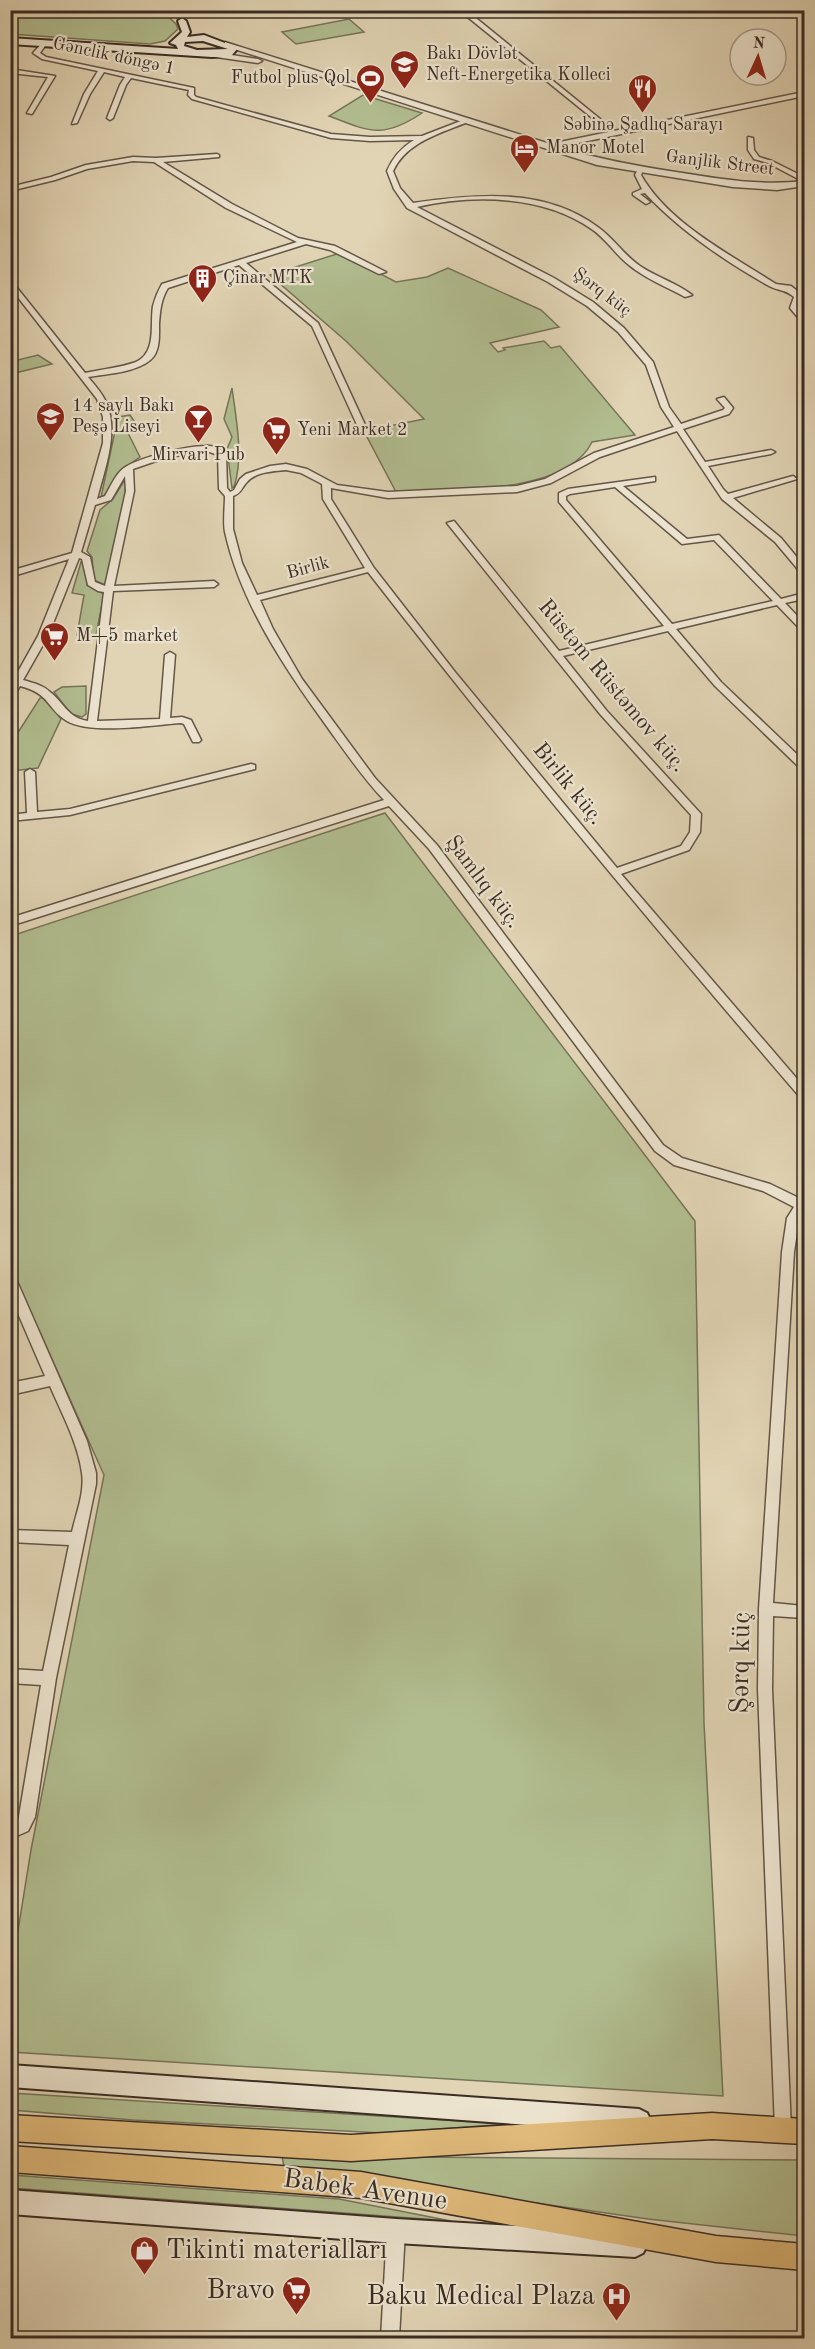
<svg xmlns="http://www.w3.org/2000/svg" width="815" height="2349" font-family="'Old Standard TT',serif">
<rect width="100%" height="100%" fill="#e1d4b4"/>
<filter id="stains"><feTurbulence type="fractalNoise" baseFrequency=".00333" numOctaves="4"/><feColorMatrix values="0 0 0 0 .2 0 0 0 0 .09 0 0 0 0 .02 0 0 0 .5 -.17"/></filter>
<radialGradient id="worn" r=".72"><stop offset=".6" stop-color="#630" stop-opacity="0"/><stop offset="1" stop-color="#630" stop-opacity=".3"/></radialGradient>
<g fill="#b1bd8f" stroke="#76745a" stroke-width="1.5">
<path d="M10,11H162L176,24L178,29L165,41L150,44L11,34Z"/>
<path d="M349,19L364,32L296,44L282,32Z"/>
<path d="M363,95L422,113C383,139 370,132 329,116Z"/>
<path d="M340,253L396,282L427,277L448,268L541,310L559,327L490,343L498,352L505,350L503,348L544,341L551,348L560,346L635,435L592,442C566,496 447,489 396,492L366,435L374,434V429L424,419L347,342L270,275Z"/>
<path d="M10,350L18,360L38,355L52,364L11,374Z"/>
<path d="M232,388C236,419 244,457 234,487L232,488L227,449L232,437L224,419Z"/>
<path d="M130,415L138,427L127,431L140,457L121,470L106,495L101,497L118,417Z"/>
<path d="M127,476L124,501L105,585L94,580L92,557L87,551L100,510L113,499Z"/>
<path d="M81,562L85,564L87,585L104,594L96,635H77L84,595L72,593Z"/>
<path d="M86,686V714L82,717L71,714L54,692L62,687Z"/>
<path d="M40,698H46L61,719L38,768L11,771L10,745Z"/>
<path d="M385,813L695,1221L704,1723L723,2096L10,2052L11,1974L31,1850L104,1475L11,1268V936Z"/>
<path d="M10,2093H11L509,2124L382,2133L133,2120L11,2110Z"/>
<path d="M282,2156L804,2160V2236L648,2219L284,2167Z"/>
<path d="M11,2175L339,2199L451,2221L11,2188Z"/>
</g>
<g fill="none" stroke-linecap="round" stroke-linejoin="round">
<defs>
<g id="minor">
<path d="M190,10H205L177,17L174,15Z"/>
<path d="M459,10H466L616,132V134H612Z"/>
<path d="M44,41L47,43L40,53L46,57L194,88V95L196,97L331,134L370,137L422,136L466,119H470V121C442,133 407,141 393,171L400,188L413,203C476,194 546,187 599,228C614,239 624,255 640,266C656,277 677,283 692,295L685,297C667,287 646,279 629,265C616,255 607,240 593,230C544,195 473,194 417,207L554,278L593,302L624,328L653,362L669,407L681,424L723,410L725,408L717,399L724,397L733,408L729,414L683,429L705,462L771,450L775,452L771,454L708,466L723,489L728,494L793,476L797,479L733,498L781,538L804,566V574L801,573L775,542L722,499L677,431L600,457L551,483L517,492L388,498L331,488V499L374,568L455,672L617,868L681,846L690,832L691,815L600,714L447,523L454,521L559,651L664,626L559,502V493L568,489L655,477V481L623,486L687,539L719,535L781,599L804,593V599L785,603L804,623V631L801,630L777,605L676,629L721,682L804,761V769L800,768L715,686L668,631L563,656L606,710L701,814L700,832L689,850L621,874L804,1087V1098L800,1097C652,925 507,751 368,572L260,600L273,629L302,679L375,778L437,845L663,1145L682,1158L770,1184L801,1199L804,1198V1212L799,1219L794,1252L773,1603L804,1606V1618L773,1616L772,1689L791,2129L789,2135L783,2137L777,2135L775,2129L758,1689L759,1609L782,1252L787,1218L794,1207L763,1191L674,1165L655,1151L429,849L389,806L10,926V918L384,800C363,778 346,753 328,728C286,670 241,604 225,532C223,521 225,507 225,496L219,489L218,455L204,450L162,459L133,469L134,491L114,586L214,581L218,584L214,587L113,591L97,721L160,719L165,655L170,652L175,655L170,718L182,717L191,720L201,740L199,742H193L184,724L181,723C153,725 91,735 67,721C46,708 51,694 20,686L13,697L10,698V686L38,636L69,559L10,577V571L72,553L103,443V417L97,399L10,287V279L85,373C102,369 120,368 136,362C157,352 150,325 153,306C155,298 158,291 162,284L297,242L226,208L154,162L133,161L87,169L55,180L10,191V187L51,177L86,165L133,157L156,158L217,154L219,155V157L163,162L232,204L298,238L335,246L386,272L379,274L330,250L306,244L246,263L318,323L366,427L362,429L358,427L312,326L239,265L168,288C161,299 160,311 159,324C159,334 160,347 154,356C143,372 106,374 88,377C94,384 101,392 105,400C120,431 105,468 97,499L105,496C111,486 116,472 127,466C143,457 186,446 205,446C213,445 220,449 226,454L227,488L230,492L234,490L240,479L246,474L270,466L286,464L307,469L337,485L388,492L517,486L545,479L594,453L674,427L661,407L646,365L618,332L587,306L548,282L407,208L394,189L387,171C393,157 401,148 414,140L370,141L331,138L192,99L188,95L189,90L131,78L126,85L113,118L110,120L107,118L120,85L125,77L104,72L90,94L77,123L72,124L84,94L98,71L42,59L33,53ZM286,470L301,473L322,484L323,499L365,568L257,595L242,563L233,529V496C242,493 241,488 247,482C255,472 274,471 286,470ZM125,476L126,491L105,586L95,582L90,557L81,552L95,505L111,500ZM615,487L682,544L714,540L773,601L672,624L566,500V496L570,494ZM79,558L82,559L88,585L98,591L104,592L88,721C68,718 64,703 50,692C43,685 33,683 23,680L48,636Z"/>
<path d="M10,69L55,76L32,114L27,113L48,77L10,73Z"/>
<path d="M748,137L753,138L754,150L759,157L772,161L804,177V182L768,163L754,159L748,150Z"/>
<path d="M638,169L643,170L641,175C668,223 731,255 776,284L791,286L801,294L798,308L804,315V321H801L790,308L794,297C785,289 778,291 769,286C725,261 679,230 645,193L640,194L650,202L646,204L633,195V193L642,189L635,175Z"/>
<path d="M251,764L255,765V769L70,815L10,821V815L27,813L25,772L30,769L35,772L37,812L70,809Z"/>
<path d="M10,1274L14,1275L16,1279L87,1441L96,1473V1484L56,1678L35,1817L28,1831L10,1839V1824L18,1821L19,1816L41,1685L10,1683V1669L43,1671L69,1545L10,1542V1530L72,1532C76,1514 85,1492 82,1473C78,1443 62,1414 50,1386L10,1395V1383L45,1376L10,1295Z"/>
<path d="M396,2222L402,2225L405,2231L399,2338H381L387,2231L390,2225Z"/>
</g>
<g id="tertiary">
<path d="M225,42L550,144L804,92V96L559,147C598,159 636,166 676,172C719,179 760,186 804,181V186L777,190L733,187L597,165L225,46Z"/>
<path d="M212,52L258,59L262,61L258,63L209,56V52Z"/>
</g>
<g id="secondary">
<path d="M182,18L186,21L190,32L187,37L204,35L238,48L232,55L212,57L10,44V38L178,49L176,45L170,43L182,32L178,21ZM203,41L228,49L197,50L184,46L185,42Z"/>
<path d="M10,2065L639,2109L647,2113L651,2121L647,2129L639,2133L10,2087Z"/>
<path d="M10,2190L396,2219L635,2233L643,2237L647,2245L643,2253L635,2257L396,2243L10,2214Z"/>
</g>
<g id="primary">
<path d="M712,2113L804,2119V2144L712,2139L351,2161L10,2141V2115L351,2135Z"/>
<path d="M10,2146L361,2172L716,2236L804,2244V2270L716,2262L361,2198L10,2172Z"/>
</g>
</defs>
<use href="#minor" stroke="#645648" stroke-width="3"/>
<use href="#tertiary" stroke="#645648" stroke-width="3"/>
<use href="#secondary" stroke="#3a2c24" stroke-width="4"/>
<use href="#primary" stroke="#3a2c24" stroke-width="3"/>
<use href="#minor" fill="#ece3ce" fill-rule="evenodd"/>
<use href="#tertiary" fill="#ece3ce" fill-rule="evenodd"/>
<use href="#secondary" fill="#ece3ce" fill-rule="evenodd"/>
<use href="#primary" fill="#e0ba7a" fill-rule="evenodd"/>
</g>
<defs>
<symbol id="university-pin" viewBox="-11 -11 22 30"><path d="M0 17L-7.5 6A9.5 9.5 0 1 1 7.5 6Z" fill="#8f2418" stroke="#ece3ce"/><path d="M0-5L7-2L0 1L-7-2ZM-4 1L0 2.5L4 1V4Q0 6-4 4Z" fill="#fff"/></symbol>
<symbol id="stadium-pin" viewBox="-11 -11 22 30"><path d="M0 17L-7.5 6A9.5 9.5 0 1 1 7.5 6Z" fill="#8f2418" stroke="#ece3ce"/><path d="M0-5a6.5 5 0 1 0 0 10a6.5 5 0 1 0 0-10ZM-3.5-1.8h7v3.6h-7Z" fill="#fff"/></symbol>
<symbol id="restaurant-pin" viewBox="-11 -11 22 30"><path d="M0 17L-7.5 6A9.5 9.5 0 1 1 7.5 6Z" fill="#8f2418" stroke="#ece3ce"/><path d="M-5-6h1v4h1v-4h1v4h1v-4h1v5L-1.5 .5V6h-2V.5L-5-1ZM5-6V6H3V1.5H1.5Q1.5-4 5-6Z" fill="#fff"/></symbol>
<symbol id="hotel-pin" viewBox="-11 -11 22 30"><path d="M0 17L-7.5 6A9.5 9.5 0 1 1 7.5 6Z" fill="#8f2418" stroke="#ece3ce"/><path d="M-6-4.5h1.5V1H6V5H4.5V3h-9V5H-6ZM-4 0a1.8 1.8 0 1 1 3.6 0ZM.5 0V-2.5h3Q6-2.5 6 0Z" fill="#fff"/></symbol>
<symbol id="building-pin" viewBox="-11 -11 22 30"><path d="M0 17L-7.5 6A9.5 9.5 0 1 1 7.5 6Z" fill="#8f2418" stroke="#ece3ce"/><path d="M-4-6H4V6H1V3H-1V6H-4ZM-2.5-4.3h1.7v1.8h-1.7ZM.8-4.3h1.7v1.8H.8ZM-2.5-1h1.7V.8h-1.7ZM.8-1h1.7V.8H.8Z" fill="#fff"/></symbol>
<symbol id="school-pin" viewBox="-11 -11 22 30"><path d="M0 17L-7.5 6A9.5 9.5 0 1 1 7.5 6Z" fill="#8f2418" stroke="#ece3ce"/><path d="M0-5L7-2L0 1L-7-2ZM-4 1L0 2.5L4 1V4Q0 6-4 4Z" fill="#fff"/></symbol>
<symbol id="bar-pin" viewBox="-11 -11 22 30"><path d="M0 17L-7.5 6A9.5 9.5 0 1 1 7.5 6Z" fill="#8f2418" stroke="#ece3ce"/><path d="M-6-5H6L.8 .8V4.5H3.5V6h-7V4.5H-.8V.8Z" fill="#fff"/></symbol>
<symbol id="supermarket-pin" viewBox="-11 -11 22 30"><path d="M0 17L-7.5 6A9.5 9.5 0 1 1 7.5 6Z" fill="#8f2418" stroke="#ece3ce"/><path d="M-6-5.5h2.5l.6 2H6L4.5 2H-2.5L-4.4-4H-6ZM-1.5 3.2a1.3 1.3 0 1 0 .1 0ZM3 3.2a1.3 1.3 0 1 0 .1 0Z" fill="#fff"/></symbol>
<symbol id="shop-pin" viewBox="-11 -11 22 30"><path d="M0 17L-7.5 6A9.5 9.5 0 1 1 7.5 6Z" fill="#8f2418" stroke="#ece3ce"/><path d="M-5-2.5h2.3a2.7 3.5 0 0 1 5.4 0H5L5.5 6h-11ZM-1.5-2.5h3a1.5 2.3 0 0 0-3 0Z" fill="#fff"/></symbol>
<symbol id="hospital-pin" viewBox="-11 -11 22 30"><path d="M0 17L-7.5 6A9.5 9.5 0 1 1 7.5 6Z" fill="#8f2418" stroke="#ece3ce"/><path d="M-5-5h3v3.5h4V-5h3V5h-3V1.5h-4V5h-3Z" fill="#fff"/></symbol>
</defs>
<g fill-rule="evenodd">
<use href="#university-pin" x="388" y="48" width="33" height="45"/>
<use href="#stadium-pin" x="354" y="62" width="33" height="45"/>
<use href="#restaurant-pin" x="626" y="72" width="33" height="45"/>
<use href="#hotel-pin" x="508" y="132" width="33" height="45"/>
<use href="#building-pin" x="186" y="262" width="33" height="45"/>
<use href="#school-pin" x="34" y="400" width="33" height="45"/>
<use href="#bar-pin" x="182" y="402" width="33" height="45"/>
<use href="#supermarket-pin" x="260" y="414" width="33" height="45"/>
<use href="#supermarket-pin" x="38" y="620" width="33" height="45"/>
<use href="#shop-pin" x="128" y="2234" width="33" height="45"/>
<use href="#supermarket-pin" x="280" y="2274" width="33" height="45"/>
<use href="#hospital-pin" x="600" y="2280" width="33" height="45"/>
</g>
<g text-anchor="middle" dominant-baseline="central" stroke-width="4.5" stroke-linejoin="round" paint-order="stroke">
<g font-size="18" fill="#3a2c24" stroke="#ece3ce" text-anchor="start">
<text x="426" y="54">Bakı Dövlət<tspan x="426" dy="21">Neft-Energetika Kolleci</tspan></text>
<text x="350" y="78" text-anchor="end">Futbol plus Qol</text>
<text x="643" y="125" text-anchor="middle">Səbinə Şadlıq Sarayı</text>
<text x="546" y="148">Manor Motel</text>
<text x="223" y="278">Çinar MTK</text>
<text x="72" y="406">14 saylı Bakı<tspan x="72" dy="21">Peşə Liseyi</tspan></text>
<text x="297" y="430">Yeni Market 2</text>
<text x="198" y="455" text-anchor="middle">Mirvari Pub</text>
<text x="76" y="636">М+5 market</text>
</g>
<g font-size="18" fill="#3a2c24" stroke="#ece3ce">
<text transform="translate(114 56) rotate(12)">Gənclik döngə 1</text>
<text transform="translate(720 163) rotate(7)">Ganjlik Street</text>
<text transform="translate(602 292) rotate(37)">Şərq küç</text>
<text transform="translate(308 568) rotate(-15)">Birlik</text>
</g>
<g font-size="22" fill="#3a2c24" stroke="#ece3ce">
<text transform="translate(612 686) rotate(50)">Rüstəm Rüstəmov küç.</text>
<text transform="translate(568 784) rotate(51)">Birlik küç.</text>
<text transform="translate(483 882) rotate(53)">Şamlıq küç.</text>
</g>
<g font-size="27" fill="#3a2c24" stroke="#ece3ce">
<text transform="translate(741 1663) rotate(-89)">Şərq küç</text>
<text transform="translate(365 2190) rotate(8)">Babek Avenue</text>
</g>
<g font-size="27" fill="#3a2c24" stroke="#ece3ce" text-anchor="end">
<text x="166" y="2250" text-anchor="start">Tikinti materialları</text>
<text x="275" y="2290">Bravo</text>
<text x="595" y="2296">Baku Medical Plaza</text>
</g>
</g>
<rect width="815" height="2349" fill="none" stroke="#e1d4b4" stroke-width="36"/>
<rect x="12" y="12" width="791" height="2325" fill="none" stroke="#3a2c24" stroke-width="3"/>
<rect x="18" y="18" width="779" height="2313" fill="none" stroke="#3a2c24" stroke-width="1.5"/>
<g transform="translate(758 57) rotate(4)"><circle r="28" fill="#ece3ce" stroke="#a59a8a" stroke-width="1.5"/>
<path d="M0-4.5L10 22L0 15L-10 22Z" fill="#8f2418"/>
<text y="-9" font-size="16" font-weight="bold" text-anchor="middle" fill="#3a2c24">N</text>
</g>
<rect width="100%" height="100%" filter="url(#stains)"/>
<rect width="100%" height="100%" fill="url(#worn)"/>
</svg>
